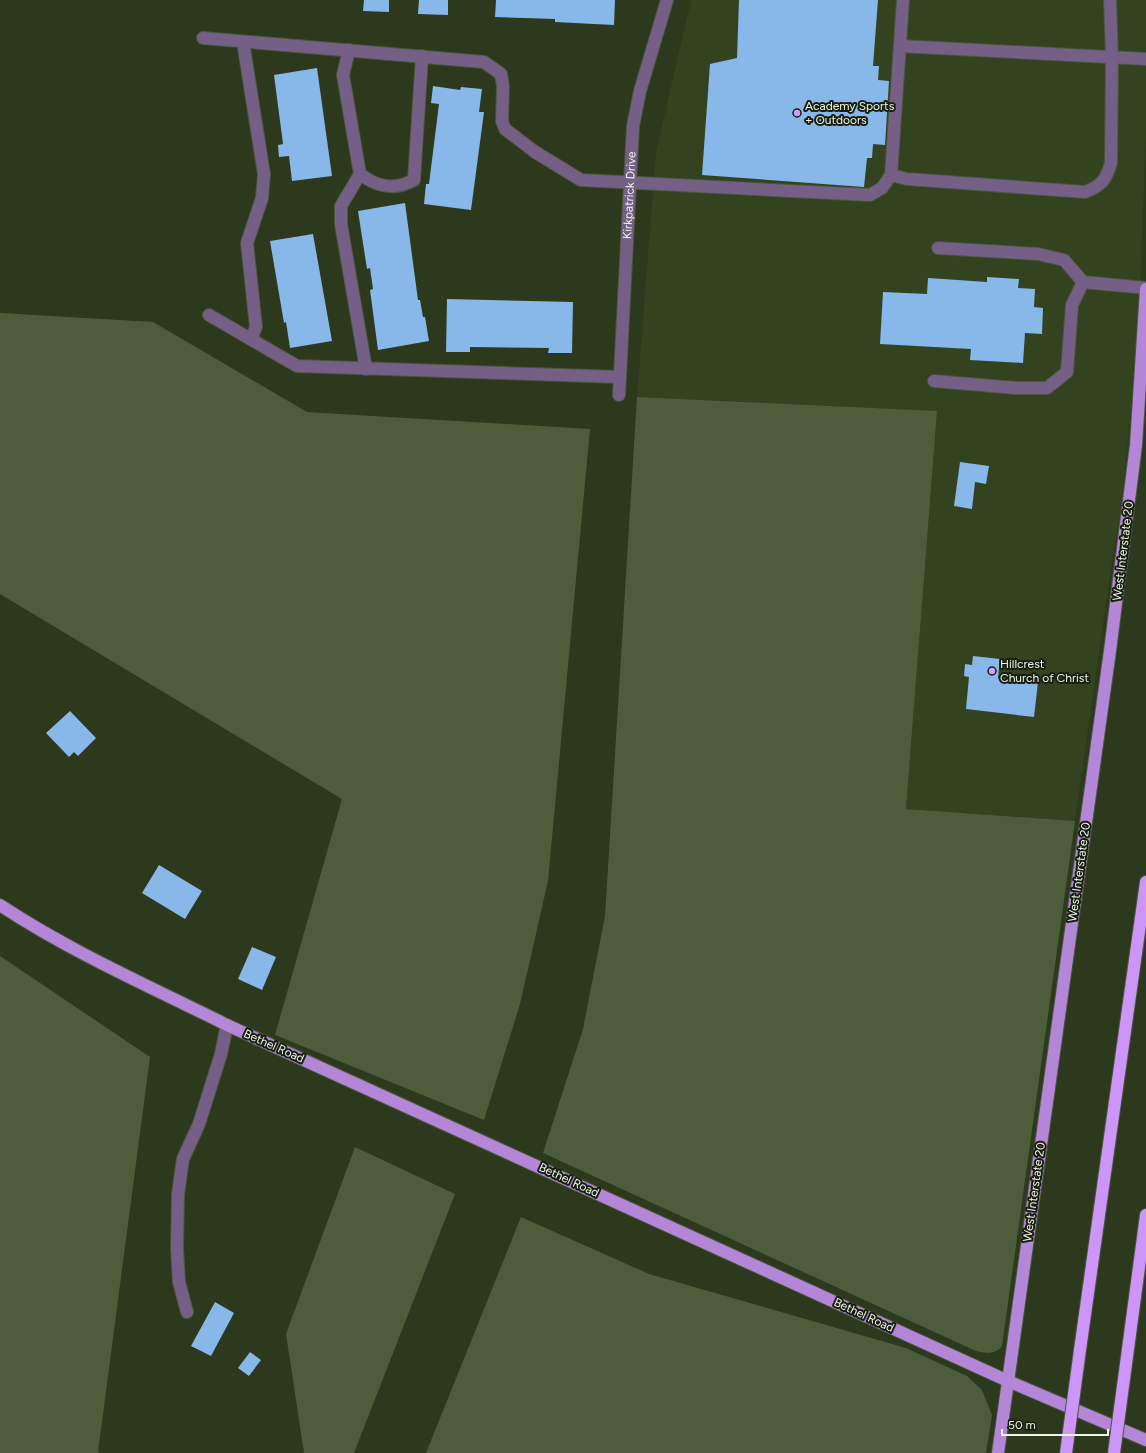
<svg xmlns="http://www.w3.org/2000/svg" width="1146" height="1453" font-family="Figtree,sans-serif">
<rect width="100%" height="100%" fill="#2c391c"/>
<path fill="#33431f" d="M691,0H1146V128L1139,322L1122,504L1113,555L1075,821L906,809L937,411L637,397L656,152Z"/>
<g fill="#4d5d3c">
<path d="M0,313L153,322L307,412L590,429L548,881L520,1004L484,1120L275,1035L342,799L0,594Z"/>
<path d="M637,397L937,411L906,809L1075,821L1002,1346C994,1355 987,1353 976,1351L543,1153L583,1029L605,916Z"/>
<path d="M0,956L150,1057L98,1452L100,1453H0Z"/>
<path d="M355,1147L455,1194L354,1453H304L286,1334Z"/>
<path d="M521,1217L649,1274L906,1348L967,1376L982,1390L992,1415L986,1453H426Z"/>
</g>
<g fill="#87b8e9">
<path d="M364,0H389V12L363,11Z"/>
<path d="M419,0H448V15L418,14Z"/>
<path d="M496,0H615L614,25L555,22V19L495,17Z"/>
<path d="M739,0H878L873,66H879L878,80L889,81L885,145L873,144L872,158H867L864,187L702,175L710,64L737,58Z"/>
<path d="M317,68L332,176L292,181L289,156L279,157L278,145L283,144L274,75Z"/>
<path d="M433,86L460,90L461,87L482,89L479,112H484L471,210L424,204L426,184H429L439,104L431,103Z"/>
<path d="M405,203L418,300H420L423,317H425L429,341L378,350L370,290L373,289L370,268L367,269L358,211Z"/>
<path d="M313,234L332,341L290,348L286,322L284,323L270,241Z"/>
<path d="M987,277L1019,279L1018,288L1035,289L1034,307L1043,308L1042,334L1025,333L1023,363L970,360L971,349L880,344L883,292L927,294L928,278L987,282Z"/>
<path d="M447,299L573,302L572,353H548L549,348L470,347V352H446Z"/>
<path d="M960,462L989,466L986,484L975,482L972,509L954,506Z"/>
<path d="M973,656L1000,659L998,678L1038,682L1034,717L966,709L969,677L964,676L965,664L972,665Z"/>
<path d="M70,711L96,738L78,756L74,752L69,757L46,733Z"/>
<path d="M159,865L202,891L185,919L142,893Z"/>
<path d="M252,947L276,957L262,990L238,979Z"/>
<path d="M215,1302L234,1313L211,1356L191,1346Z"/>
<path d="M250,1352L261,1360L249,1376L238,1368Z"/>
</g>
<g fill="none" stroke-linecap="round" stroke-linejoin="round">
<defs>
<g id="minor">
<path d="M203,38L484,62L501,74L503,86L502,121L505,129L535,152L581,180L870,195L882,188L891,175L903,0"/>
<path d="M243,42L264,174L262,198L247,243L256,327L251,339"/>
<path d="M900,46L1146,59"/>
<path d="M349,50L343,75L360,174C377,187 394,191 414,180L422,56"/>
<path d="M360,174L341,206V224L366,369"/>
<path d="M891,175L907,179L1085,192C1101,186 1106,180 1111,163L1112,57L1110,0"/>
<path d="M938,248L1038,254L1064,260L1083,282L1146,288"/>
<path d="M209,315L297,366L620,377"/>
<path d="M934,381L1016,388H1047L1067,372L1072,305L1083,282"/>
<path id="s1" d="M619,395L633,126L640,91L667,0"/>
<path d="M187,1312L179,1282L177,1249L178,1194L183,1159L199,1124L221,1054L227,1025"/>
</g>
<g id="major">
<path d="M0,905C71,952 151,987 227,1025L1008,1381L1146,1440"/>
<path d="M998,1453L1110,651L1136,445L1146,289"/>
</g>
<g id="highway">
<path d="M1080,1350L1146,882"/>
<path d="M1126,1364L1146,1215"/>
</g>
</defs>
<use href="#minor" stroke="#4b573c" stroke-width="14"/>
<use href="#major" stroke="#4b573c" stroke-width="14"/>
<use href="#highway" stroke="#4b573c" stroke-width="14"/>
<use href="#minor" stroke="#755f87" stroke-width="12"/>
<use href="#major" stroke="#b486d8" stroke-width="12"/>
<use href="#highway" stroke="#cd95f8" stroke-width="12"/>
<defs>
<g id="highway-bridge">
<path d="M1066,1453L1080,1350"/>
<path d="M1114,1453L1126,1364"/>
</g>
</defs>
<use href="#highway-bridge" stroke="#4b573c" stroke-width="14" stroke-linecap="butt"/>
<use href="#highway-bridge" stroke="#cd95f8" stroke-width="12"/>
</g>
<g fill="#d29cfd" stroke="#181e11" stroke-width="1.5">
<circle cx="797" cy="113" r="4"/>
<circle cx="992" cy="671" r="4"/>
</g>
<g text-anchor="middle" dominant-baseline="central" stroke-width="4" stroke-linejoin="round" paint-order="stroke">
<g font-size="12" fill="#edf6e4" stroke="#181e11" text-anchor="start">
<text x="805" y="106">Academy Sports<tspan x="805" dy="14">+ Outdoors</tspan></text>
<text x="1000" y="664">Hillcrest<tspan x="1000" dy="14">Church of Christ</tspan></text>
</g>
<g font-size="12" fill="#edf6e4" stroke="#181e11">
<text stroke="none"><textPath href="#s1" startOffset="200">Kirkpatrick Drive</textPath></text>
<text transform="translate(1123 551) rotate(-83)">West Interstate 20</text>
<text transform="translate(1079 872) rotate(-82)">West Interstate 20</text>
<text transform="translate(274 1046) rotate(24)">Bethel Road</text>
<text transform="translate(569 1180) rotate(25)">Bethel Road</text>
<text transform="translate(1034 1192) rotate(-82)">West Interstate 20</text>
<text transform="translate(864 1315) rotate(25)">Bethel Road</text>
</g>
</g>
<path d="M1002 1429v6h106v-6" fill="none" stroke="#edf6e4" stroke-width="2"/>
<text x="1008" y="1429" font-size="12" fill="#edf6e4" stroke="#181e11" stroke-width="3" paint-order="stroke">50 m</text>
</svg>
